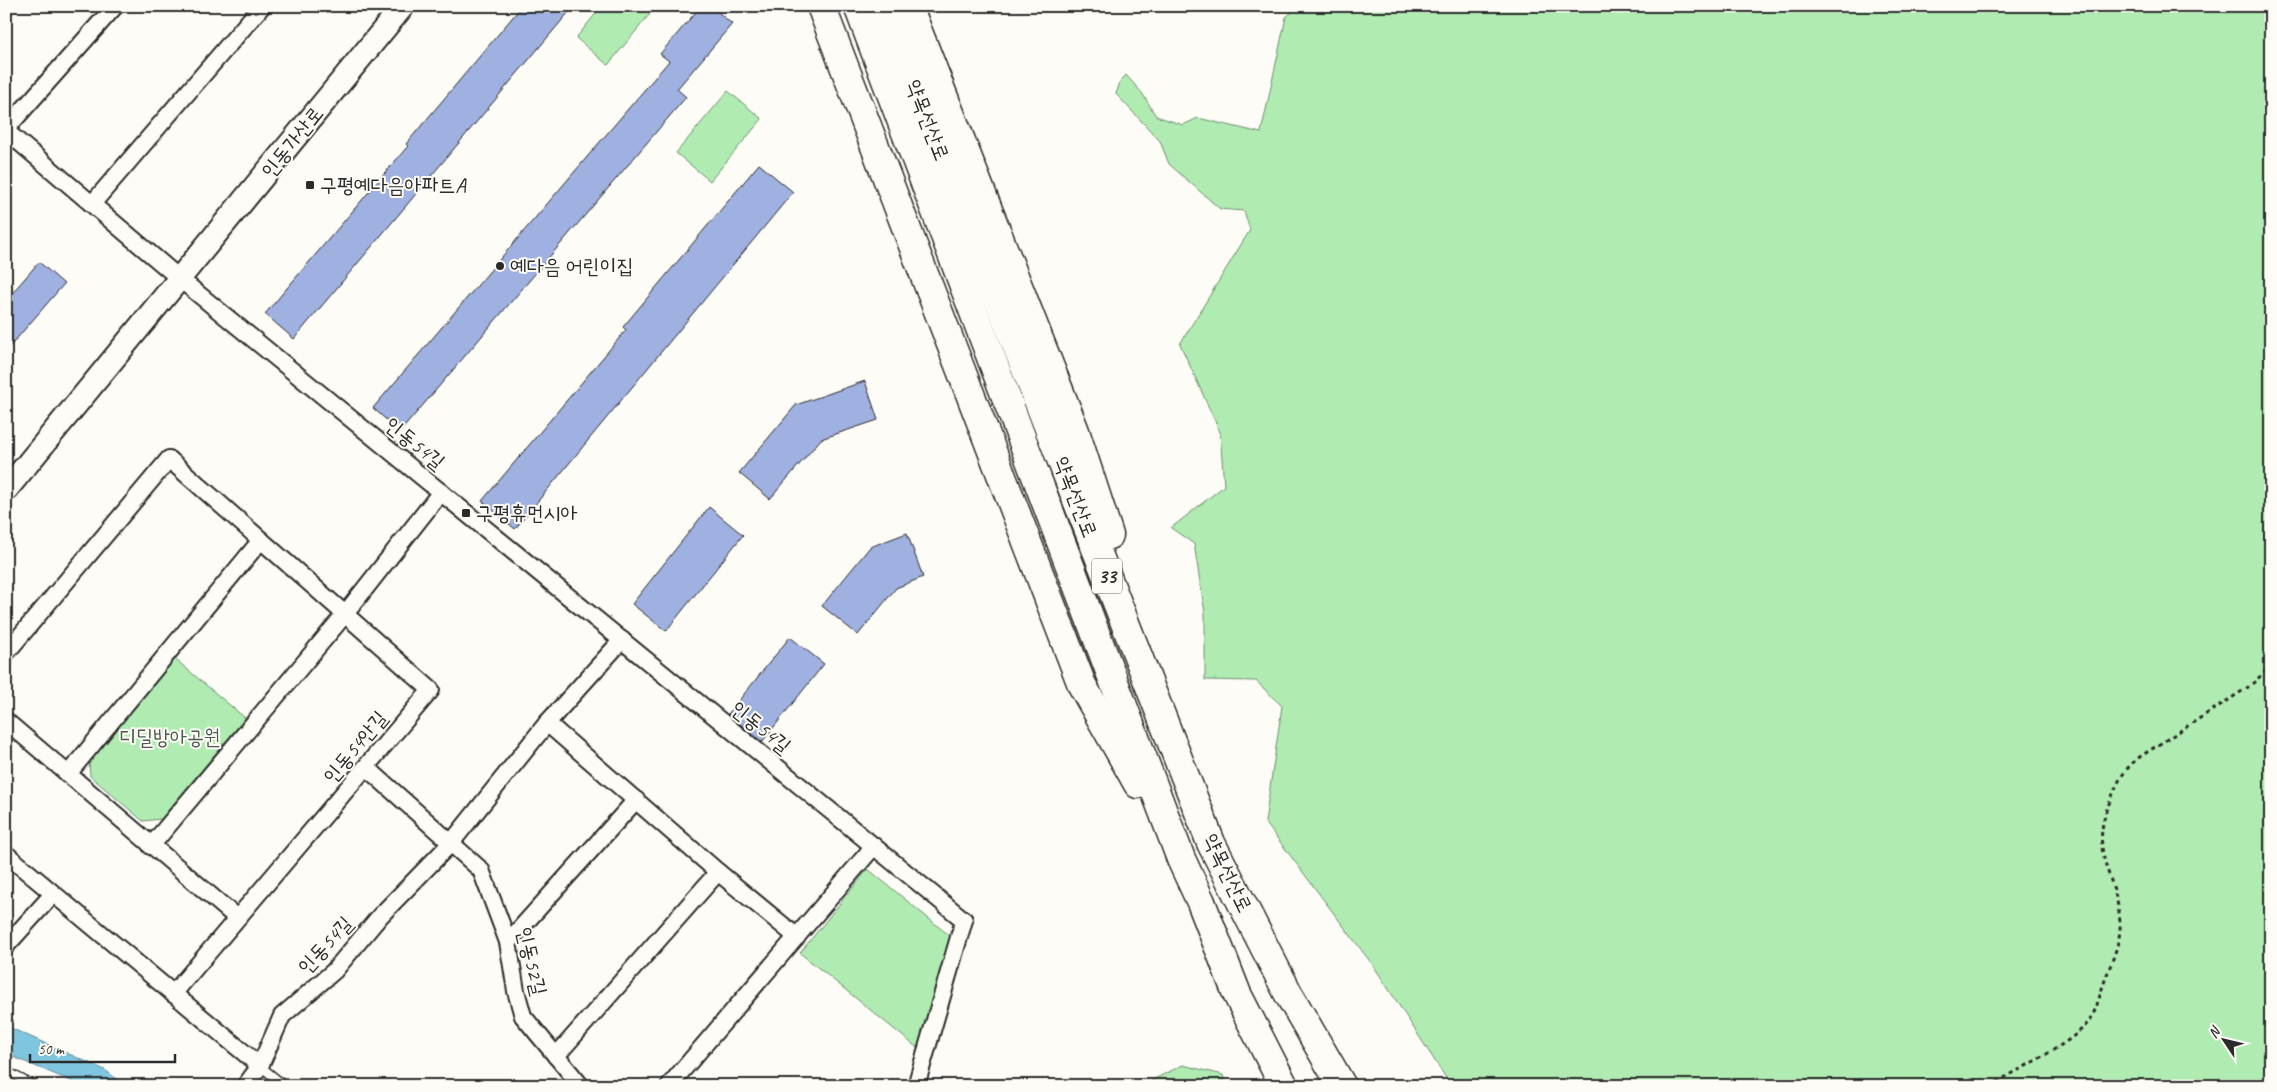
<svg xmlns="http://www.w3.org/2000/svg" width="2277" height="1092" font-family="Caveat,'Poor Story',sans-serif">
<rect width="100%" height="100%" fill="#fdfcf7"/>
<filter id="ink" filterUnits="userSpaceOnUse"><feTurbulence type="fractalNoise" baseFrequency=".02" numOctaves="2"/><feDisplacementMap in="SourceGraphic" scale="10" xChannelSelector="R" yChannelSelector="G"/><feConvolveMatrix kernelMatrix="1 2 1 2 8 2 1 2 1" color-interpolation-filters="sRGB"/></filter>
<g filter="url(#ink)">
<g fill="#b0ecb2" stroke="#6e8c6e">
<path d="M602,6H651L654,9L608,65L576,38Z"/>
<path d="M1300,6H2271V1086H1453L1446,1078L1375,968L1265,822L1282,706L1256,681L1205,680V613L1194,544L1171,528L1224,486L1220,432L1180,344L1250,230L1244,211L1220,209L1169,164L1160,141L1116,94L1120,82L1126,75L1142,93L1156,116L1183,125L1198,118L1261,133L1286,17Z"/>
<path d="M728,91L762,119L710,181L676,153Z"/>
<path d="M175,659L245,718L161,819L143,821L90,776L89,763Z"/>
<path d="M868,869L950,936L926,1055L800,953Z"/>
<path d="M1183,1065L1223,1075L1225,1086H1151L1152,1080Z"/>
</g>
<path fill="#7fc5e0" stroke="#5d8798" d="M6,1026L105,1070L126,1086H83L6,1054Z"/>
<g fill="#9fb1e0" stroke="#2b2b2b">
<path d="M522,6H574L294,339L265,314L408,146L406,144Z"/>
<path d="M701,6H711L732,24L677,89L686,97L400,432L373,408L669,61L660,54Z"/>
<path d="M759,164L793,192L515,529L482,501L626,330L623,327Z"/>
<path d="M39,262L64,284L6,351V300Z"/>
<path d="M865,381L878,420L821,439L770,499L739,473L796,405Z"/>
<path d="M709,507L743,535L666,631L632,604Z"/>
<path d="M907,533L923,577L896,588L858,635L822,606L870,547Z"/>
<path d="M790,637L824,664L762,742L728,714Z"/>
</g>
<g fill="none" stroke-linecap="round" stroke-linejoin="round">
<defs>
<g id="service">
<path d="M260,1066L285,1086"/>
<path d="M6,1071L34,1086"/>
</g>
<g id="minor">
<path d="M6,129L115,6"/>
<path d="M6,131L180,279L964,920L916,1086"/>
<path d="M92,204L262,6"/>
<path d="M6,653L169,459L431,690L173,994"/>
<path d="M6,721L237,918"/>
<path d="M547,723L718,872L797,937"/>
<path d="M366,767L481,870L508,942L516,991L523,1016L581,1086"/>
<path d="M68,774L261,540"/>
<path d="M151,846L345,614L441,492"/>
<path d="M6,854L260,1066"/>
<path d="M508,942L636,800"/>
<path d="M6,946L53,894"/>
<path d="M556,1056L718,872"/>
<path d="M245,1086L260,1066L282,1016L334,971L380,916L451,843L547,723L622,640"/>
<path d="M669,1086L874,846"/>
</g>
<path id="secondary" d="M6,490L403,6"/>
<g id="trunk">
<path d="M821,6L1082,685L1138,784"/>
<path d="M858,6L1181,859L1201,902L1237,994L1284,1086"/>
<path d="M884,6L1211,843L1288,993L1342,1086"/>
<path d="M908,6L1075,431L1109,535"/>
</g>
</defs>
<use href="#service" stroke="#2b2b2b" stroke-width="11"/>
<use href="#minor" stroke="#2b2b2b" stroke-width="20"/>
<use href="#secondary" stroke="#2b2b2b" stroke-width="26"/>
<use href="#trunk" stroke="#2b2b2b" stroke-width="31"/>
<path stroke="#2b2b2b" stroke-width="3" stroke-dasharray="4 4" stroke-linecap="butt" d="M1990,1086C2017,1070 2063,1048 2084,1027C2095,1017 2098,1000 2103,986C2109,967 2121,944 2120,924C2118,873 2086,855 2111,799C2118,780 2125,768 2141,756L2250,686L2271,666"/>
<use href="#service" stroke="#fdfcf7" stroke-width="8"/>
<use href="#minor" stroke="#fdfcf7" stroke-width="16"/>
<use href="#secondary" stroke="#fdfcf7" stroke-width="22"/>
<use href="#trunk" stroke="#fdfcf7" stroke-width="28"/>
</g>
</g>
<g fill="#2b2b2b" stroke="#fdfcf7" stroke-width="2">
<rect x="305" y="180" width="10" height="10" rx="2.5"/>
<circle cx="500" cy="266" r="5"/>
<rect x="461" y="508" width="10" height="10" rx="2.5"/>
</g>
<g text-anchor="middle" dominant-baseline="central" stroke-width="4" stroke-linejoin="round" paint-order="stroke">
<rect fill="#fdfcf7" stroke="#6a6a68" stroke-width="1" x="1092" y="558.5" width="30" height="35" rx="4"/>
<g font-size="20" font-weight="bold" fill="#2b2b2b">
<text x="1107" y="576">33</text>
</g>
<g font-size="21" fill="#2b2b2b" stroke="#fdfcf7">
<text transform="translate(928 120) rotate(69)">약목선산로</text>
<text transform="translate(292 142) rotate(-51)">인동가산로</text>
<text transform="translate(415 443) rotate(39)">인동54길</text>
<text transform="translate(1076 497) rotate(69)">약목선산로</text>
<text transform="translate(761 727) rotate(39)">인동54길</text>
<text transform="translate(355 747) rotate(-50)">인동54안길</text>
<text transform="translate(1228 873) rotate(64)">약목선산로</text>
<text transform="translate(325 945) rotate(-47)">인동54길</text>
<text transform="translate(532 961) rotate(77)">인동52길</text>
</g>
<g font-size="21" fill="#2b2b2b" stroke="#fdfcf7" text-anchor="start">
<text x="320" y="185">구평예다음아파트A</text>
<text x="510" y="266">예다음 어린이집</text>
<text x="476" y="513">구평휴먼시아</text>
</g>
<g font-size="21" fill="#4c5b4d" stroke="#fdfcf7">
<text x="170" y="737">디딜방아공원</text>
</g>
</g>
<rect width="2277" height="1092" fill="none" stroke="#fdfcf7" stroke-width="25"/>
<rect x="12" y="12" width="2252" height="1067" fill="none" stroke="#2b2b2b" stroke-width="2" filter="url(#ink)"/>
<g transform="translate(2224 1040) rotate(305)" stroke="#fdfcf7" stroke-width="4" paint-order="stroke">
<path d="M0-4L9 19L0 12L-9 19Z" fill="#2b2b2b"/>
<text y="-8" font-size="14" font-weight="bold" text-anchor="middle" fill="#2b2b2b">N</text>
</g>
<path d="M30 1054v8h145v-8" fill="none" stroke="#2b2b2b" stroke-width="2.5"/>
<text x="38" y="1054" font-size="15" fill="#2b2b2b" stroke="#fdfcf7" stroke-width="4" paint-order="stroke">50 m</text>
</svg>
